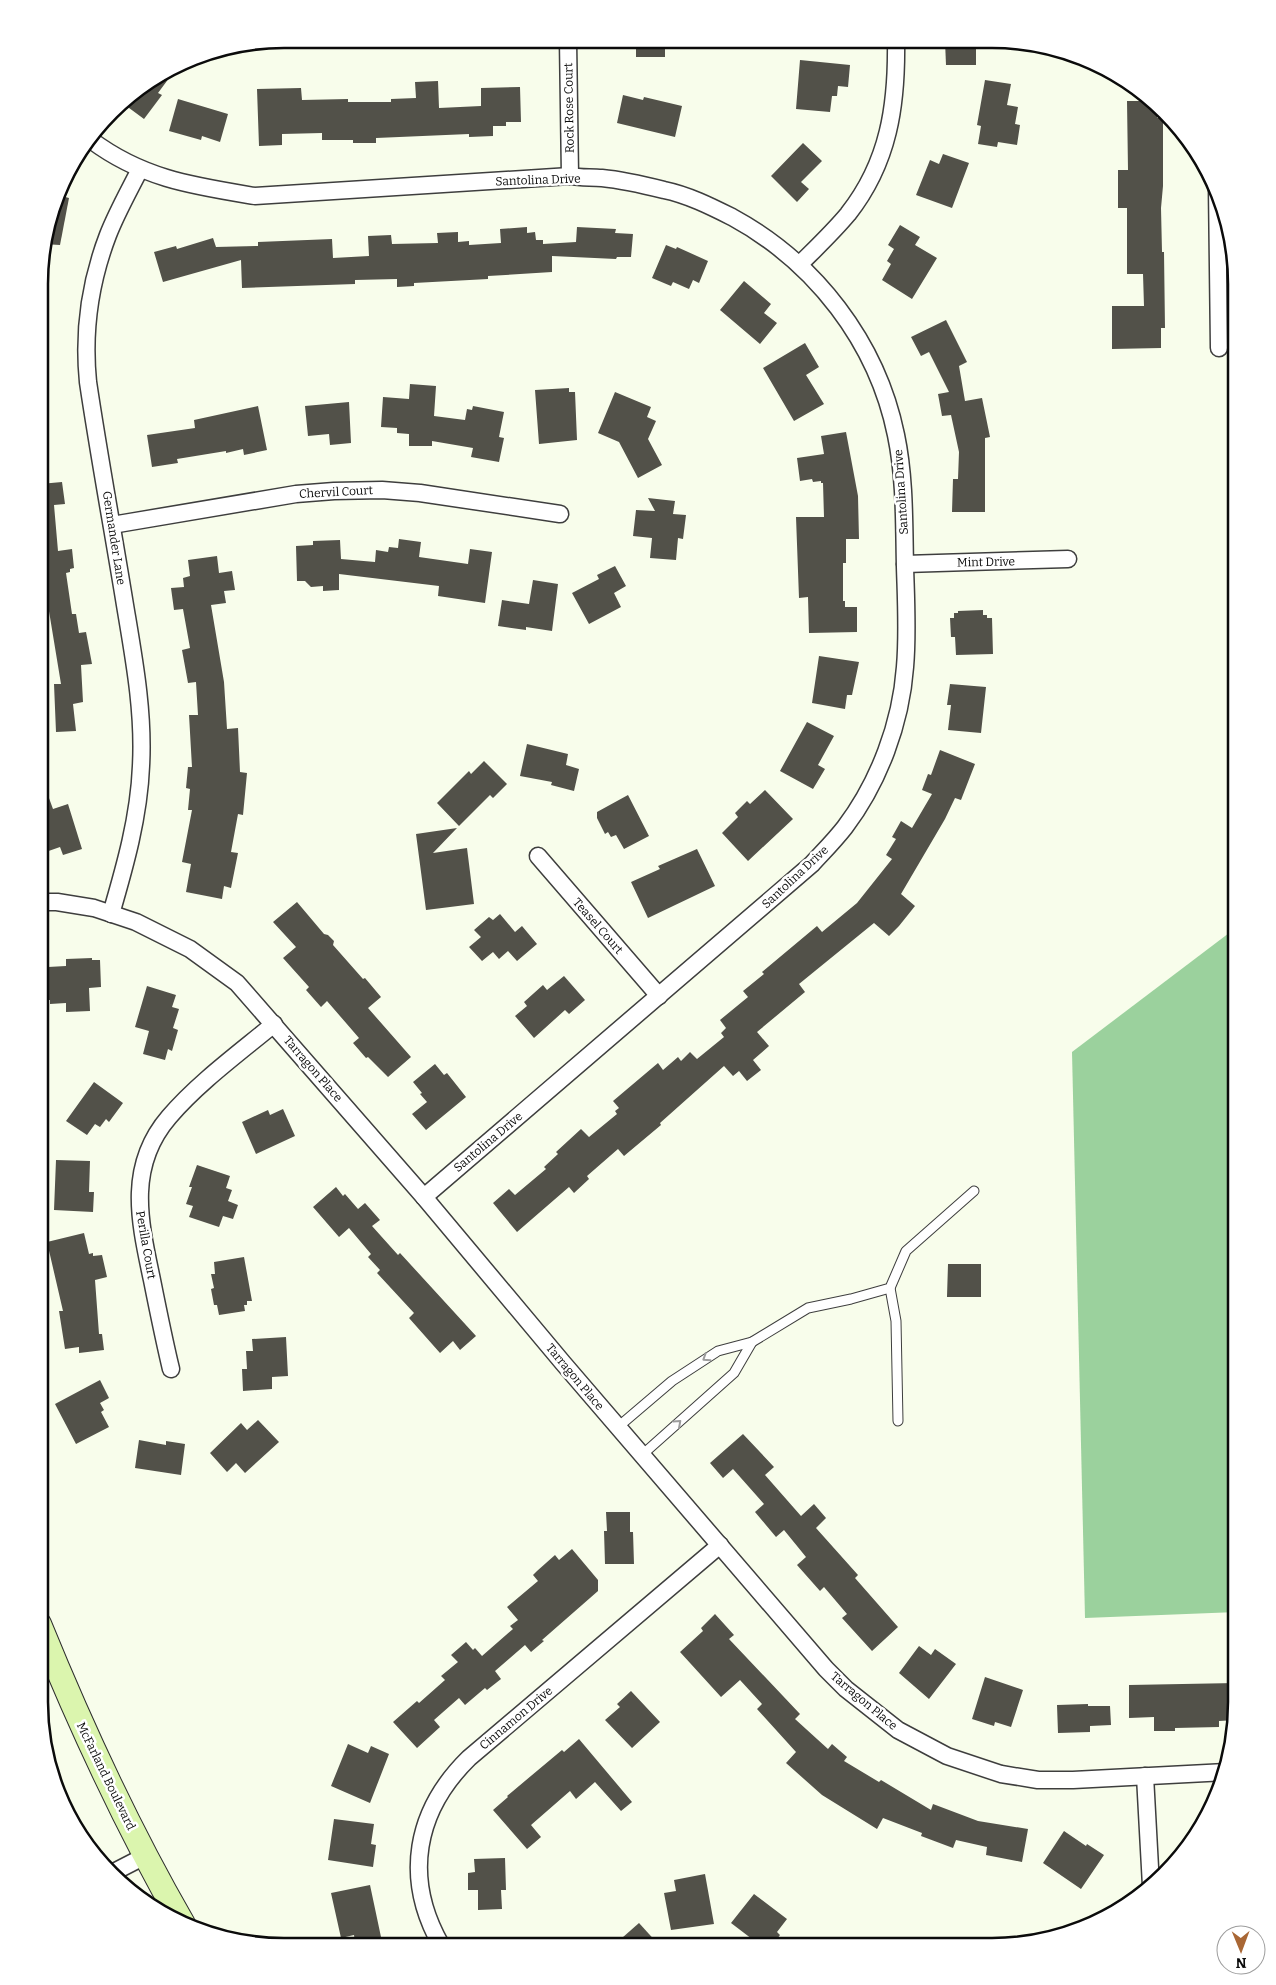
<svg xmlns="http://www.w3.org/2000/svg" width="1276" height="1985" font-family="Bitter,serif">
<rect width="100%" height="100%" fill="#f8fdeb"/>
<path fill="#9bd19d" d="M1237,927V1612L1085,1618L1072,1052Z"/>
<g fill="#525149">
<rect x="636" y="40" width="29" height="17"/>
<path d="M945,41H976V65H946Z"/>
<path d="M800,60L850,65L848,87L838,86L837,96H832L830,112L796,109Z"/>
<path d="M177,65L178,66L158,93L162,95L144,119L121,102Z"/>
<path d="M985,80L1011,84L1007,105L1018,107L1015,124L1020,125L1017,145L998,142L997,147L978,144L981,126L977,125Z"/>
<path d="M438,81L439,108L481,106V88L520,87L521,122H506V126H493V136L469,137V134L376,138V143H353V140H322V133L282,134V145L259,146L257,89L301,88L302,100L348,99V102H391V99L416,98L415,82Z"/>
<path d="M623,95L643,100L644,97L682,106L675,137L617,123Z"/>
<path d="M178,99L228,114L220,142L202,136L201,140L169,131Z"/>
<path d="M1127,101H1153L1157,105V118H1163V186L1161,208L1162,252H1164L1165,328H1161V348L1112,349V306H1144L1143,274H1127V208H1118V170H1128Z"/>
<path d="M803,143L822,161L801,182L809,189L797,202L771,176Z"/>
<path d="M943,154L969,163L952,208L916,195L930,160L939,164Z"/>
<path d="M58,195L69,198L60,245L43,244Z"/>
<path d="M900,225L920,237L915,245L937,258L912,299L882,280L891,264L887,261L894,249L888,245Z"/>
<path d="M527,227V233L535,232L536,240H543V244L576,242L577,227L616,229L615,233L633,234L631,257H617L616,259L552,256V272L488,276V279L414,283V286L397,287V279L355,280V284L242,288L241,260L163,282L154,252L176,246L177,249L213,238L216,247L258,246V242L332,239L333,258L369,256L368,236L391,235L392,244L438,243L437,233L458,232V242L469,241V245L501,243L500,229Z"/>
<path d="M666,245L676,249L677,247L708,261L699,283L693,280L689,289L673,282L671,286L652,278Z"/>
<path d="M744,281L771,304L764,313L777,323L760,344L720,310Z"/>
<path d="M946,320L967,362L959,366L965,401L982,398L990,437L985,438V512H952L953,479H958L959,452L951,415L942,416L938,394L949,392L929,352L921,356L911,337Z"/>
<path d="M805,343L819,367L806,375L824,404L794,421L763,368Z"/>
<path d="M410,384L436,386L434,416L465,420L467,409L472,410L473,406L504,412L499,437L504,438L499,462L471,457L473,448L432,441V446H409V434L397,433V428L381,427L383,397L409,399Z"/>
<path d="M569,388V392H575L577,440L539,444L535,390Z"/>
<path d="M615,392L651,407L647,417L656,421L648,439L662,465L638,478L619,442L598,433Z"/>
<path d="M349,402L351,443L330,445L329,434L308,436L305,406Z"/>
<path d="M258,406L267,450L244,455L243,449L226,453V451L177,459L178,463L152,467L147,435L195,428L194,420Z"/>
<path d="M846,432L858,496L859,539H846V563H843V601H845V607H857V632L809,633L808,597L799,598L796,517H824L823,483H821V481L813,482L812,479L800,481L797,458L824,454L821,436Z"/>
<path d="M62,482L65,504L54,505L58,551L72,549L74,568L70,569V572L66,573L72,614H76L79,633L86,632L92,664L81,665L83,702L73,704L76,731L56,732L54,684H61L47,599L40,600V484Z"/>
<path d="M648,498L675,501L673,514L686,515L683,539L678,538L676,560L650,558L652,538L633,536L636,510L655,511Z"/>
<path d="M399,539L421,542L419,557L468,564L470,549L492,552L485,603L438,596L439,586L339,574V590L323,591V586L311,587L305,581H297L296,546L313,545V541L340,540L341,559L375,562L376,550L388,552L389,547L398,548Z"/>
<path d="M217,556L219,573L232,571L235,590L224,591L226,603L211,605L224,682L227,729L238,728L240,772L247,773L243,815L238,814L231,852L238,853L231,888L224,886L222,899L186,892L191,864L182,862L192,810H188L190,789L186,788L188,767H192L189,715H198L196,682L188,683L182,650L190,648L183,609L174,610L171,588L184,587L183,578L190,576L188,560Z"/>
<path d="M615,566L626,586L614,593L621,607L589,624L572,593L599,579L597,575Z"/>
<path d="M533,580L558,584L552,631L526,627V630L498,626L502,600L529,604Z"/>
<path d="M983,610V615H987V618H992L993,654L956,655L955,637H951L950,618H954V613H958V611Z"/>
<path d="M819,656L859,662L852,695H847L845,709L812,703Z"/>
<path d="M950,684L986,687L981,733L948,730L951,705H947Z"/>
<path d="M807,722L834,736L818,765L825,769L813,789L780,771Z"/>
<path d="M527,744L568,754L566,765L579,769L574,791L551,785L552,782L520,776Z"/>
<path d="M940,750L975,764L961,800L955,798L945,819L901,894L915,906L899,926L889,936L874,923L799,984L805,992L757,1032L769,1046L753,1060L761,1070L747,1081L739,1071L733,1076L724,1066L660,1123L661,1125L624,1156L618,1149L587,1176L589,1179L574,1193L569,1187L517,1232L493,1203L509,1189L515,1195L546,1169L544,1167L558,1154L556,1152L581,1129L589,1137L617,1114L615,1111L619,1108L613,1101L658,1063L663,1070L678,1057L681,1061L690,1052L697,1059L724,1037L721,1033L726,1028L720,1020L748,997L743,991L764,974L762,972L817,926L822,932L857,903L892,859L886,855L896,839L892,837L901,821L912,828L932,794L922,790L928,774L931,775Z"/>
<path d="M484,761L507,784L493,798L490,795L459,826L437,803L469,771L471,774Z"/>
<path d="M40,779H42L53,809L68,804L82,849L63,855L60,847L40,854Z"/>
<path d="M765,790L793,819L748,861L722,833L738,817L735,813L747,801L750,804Z"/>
<path d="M628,795L649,836L624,849L616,835L611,837L608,832L605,834L597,818V812Z"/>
<path d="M457,828L433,853L467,848L474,904L426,910L416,834Z"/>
<path d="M697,849L715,886L648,918L631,882L660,869L658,866Z"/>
<path d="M297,902L324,934L328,935L334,941L333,945L363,979L365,978L381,997L368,1008L411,1057L388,1077L368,1057L366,1058L353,1043L359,1038L327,1001L321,1007L306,990L309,987L283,958L296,947L273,922Z"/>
<path d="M500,914L515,932L522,926L537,944L517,961L508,951L499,959L493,952L482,961L469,947L481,937L474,930L489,917L493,920Z"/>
<path d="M92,958V960H100L101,987L89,988L90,1011L66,1012V1003L50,1004V1000H40V971L48,970V967L66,966V959Z"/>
<path d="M564,976L585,1000L569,1014L565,1010L534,1038L515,1016L527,1006L524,1002L543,985L547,990Z"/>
<path d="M147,986L176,995L172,1007L179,1009L173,1028L178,1030L172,1051L168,1049L165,1060L143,1054L149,1031L135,1027Z"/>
<path d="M435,1064L444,1075L447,1073L466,1097L426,1130L412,1114L427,1102L420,1094L422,1093L413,1082Z"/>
<path d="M94,1082L123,1103L109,1122L106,1119L100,1127L95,1124L87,1135L66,1121Z"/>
<path d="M283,1109L295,1136L256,1154L242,1122L268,1110L270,1115Z"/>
<path d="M56,1160L90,1161L89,1192H94L93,1212L54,1210Z"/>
<path d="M197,1165L230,1176L226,1188L232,1190L228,1201L238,1205L233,1219L223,1216L219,1227L189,1217L193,1206L186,1204L192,1187H189Z"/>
<path d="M336,1187L343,1196L345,1194L358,1209L365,1203L380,1220L372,1226L398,1255L400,1253L476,1336L460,1350L453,1341L440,1353L409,1318L414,1313L377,1273L380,1270L368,1257L371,1254L349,1228L339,1237L313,1207Z"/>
<path d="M84,1233L89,1254L93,1253V1256L102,1255L107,1277L95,1280L99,1334H102L104,1350L79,1353V1347L65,1349L59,1311H63L47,1242Z"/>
<path d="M244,1257L252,1301H247V1305H244L245,1311L219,1315L217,1305H214L211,1289L214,1288L211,1274H215L214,1262Z"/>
<path d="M948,1264H981V1297H947Z"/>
<path d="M286,1337L288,1376L272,1377V1389L243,1391L242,1369H247L246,1351H253L252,1339Z"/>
<path d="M100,1380L109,1398L100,1403L104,1410L101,1412L109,1427L76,1444L55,1404Z"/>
<path d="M258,1420L279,1442L245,1473L236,1463L227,1472L210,1453L241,1423L247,1430Z"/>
<path d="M743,1434L774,1467L765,1475L801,1516L814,1504L826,1518L816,1528L858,1575L855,1578L898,1627L872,1651L842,1618L847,1614L824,1587L820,1591L797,1565L806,1557L784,1530L776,1537L755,1512L764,1504L733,1469L723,1478L710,1463Z"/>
<path d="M139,1440L166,1445V1441L185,1444L181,1475L135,1468Z"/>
<path d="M606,1512H630V1532H633L634,1564H605L604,1531H607Z"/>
<path d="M572,1549L598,1580V1591L542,1640L544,1641L531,1652L525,1645L495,1671L501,1679L487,1690L485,1688L465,1705L459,1698L434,1720L440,1727L417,1748L393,1722L417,1701L419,1703L445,1680L441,1676L458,1662L451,1655L466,1642L473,1650L475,1648L482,1656L513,1629L510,1626L518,1620L507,1607L538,1581L533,1575L537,1571L555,1555L559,1560Z"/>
<path d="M715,1614L734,1635L729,1639L800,1714L795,1719L828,1749L832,1744L847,1757L844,1761L879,1782L881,1780L931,1810L933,1804L978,1821L1028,1829L1022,1862L986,1855L987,1847L956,1840L953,1848L921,1836L922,1833L883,1818L877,1829L822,1795L786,1763L796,1752L757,1709L762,1704L740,1680L721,1697L680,1652L703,1631L701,1628Z"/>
<path d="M919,1646L931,1655L935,1649L956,1664L929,1699L899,1673Z"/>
<path d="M985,1677L1023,1690L1011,1727L995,1722L994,1726L972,1719Z"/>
<path d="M1236,1683V1720L1219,1721V1727L1175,1728V1731H1154V1717L1129,1718V1685Z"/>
<path d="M631,1691L660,1722L632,1748L605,1720L620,1707L617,1704Z"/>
<path d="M1088,1704V1706H1110L1111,1725L1090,1726V1732L1058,1733L1057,1705Z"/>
<path d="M579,1739L632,1802L621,1811L595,1782L576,1799L570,1791L531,1825L541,1837L527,1849L493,1810L508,1797L507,1796L562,1750L564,1752Z"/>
<path d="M348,1744L368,1753L371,1746L389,1754L370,1803L331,1786Z"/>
<path d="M334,1819L374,1824L371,1844L376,1845L373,1867L328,1860Z"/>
<path d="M1064,1831L1086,1846L1087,1844L1104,1855L1081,1889L1043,1863Z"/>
<path d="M505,1858L506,1890H501L502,1909L478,1910V1890H468V1873L475,1872L474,1859Z"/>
<path d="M705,1874L714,1924L671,1930L664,1893L676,1891L674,1880Z"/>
<path d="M370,1885L381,1937L355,1942L354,1935L341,1938L331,1893Z"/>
<path d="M754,1894L787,1919L777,1932L780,1935L772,1946H747L752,1939L731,1923Z"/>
<path d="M639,1923L659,1945H614Z"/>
</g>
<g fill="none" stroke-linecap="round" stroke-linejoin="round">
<defs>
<g id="lane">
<path d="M890,1288L896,1321L898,1421"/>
<path d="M618,1427L672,1381L718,1351L752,1342L808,1308L851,1299L890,1288L906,1251L974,1191"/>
<path d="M642,1455L734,1373L752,1342"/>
</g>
<g id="street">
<path d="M568,40L570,176"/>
<path d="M91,140C143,179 194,186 255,196L570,176C581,178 591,177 602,178C623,180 644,185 664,190C688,195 710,206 732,217C815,262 877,342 896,435C905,478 904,523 905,567C906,600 908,634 905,667C901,723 879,782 845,827C835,840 823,852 812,864L424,1197"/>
<path d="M1217,187L1219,348"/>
<path d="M800,264C816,248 833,232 848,214C889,162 897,105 896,41"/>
<path d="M112,525L296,494L334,491L382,490L420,493L560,514"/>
<path d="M905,564L1068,559"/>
<path d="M538,856L659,996"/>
<path d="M40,902H57L94,908L136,922L190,949L237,983L424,1197L563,1363L826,1669L846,1689L898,1730L947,1756L1001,1774L1038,1780H1073L1226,1772"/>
<path d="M111,914C125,866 139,817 141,766C144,712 134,659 125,605C113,531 99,456 88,382C83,332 90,282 108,235C117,212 129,191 140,169"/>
<path d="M171,1369C164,1340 158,1310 152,1280C140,1223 126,1167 169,1117C198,1083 239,1053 274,1024"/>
<path d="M1145,1776L1151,1886"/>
<path d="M112,1873L145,1856"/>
<path d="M441,1945C403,1878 415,1811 469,1758L720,1545"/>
</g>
<path id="secondary" d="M39,1624C81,1727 127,1827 183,1924"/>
</defs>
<use href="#lane" stroke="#3e3e3e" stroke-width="11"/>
<use href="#street" stroke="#3e3e3e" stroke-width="19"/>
<use href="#secondary" stroke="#2d2d2d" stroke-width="26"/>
<use href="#lane" stroke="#fff" stroke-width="9"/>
<use href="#street" stroke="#fff" stroke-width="16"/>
<use href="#secondary" stroke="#dbf5ae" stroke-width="24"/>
</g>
<defs><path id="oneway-chevron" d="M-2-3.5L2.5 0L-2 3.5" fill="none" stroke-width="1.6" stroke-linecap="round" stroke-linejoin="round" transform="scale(1.25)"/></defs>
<g stroke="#9d9d9d">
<use href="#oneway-chevron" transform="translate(706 1358) rotate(147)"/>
<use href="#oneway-chevron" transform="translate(678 1423) rotate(-42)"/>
</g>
<g text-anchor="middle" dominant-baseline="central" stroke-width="5" stroke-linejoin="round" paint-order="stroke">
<g font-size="12" fill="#0b0b0b" stroke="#fff">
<text transform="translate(569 108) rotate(-91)">Rock Rose Court</text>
<text transform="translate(538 180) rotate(-2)">Santolina Drive</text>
<text transform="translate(336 492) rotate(-3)">Chervil Court</text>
<text transform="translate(901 492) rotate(-94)">Santolina Drive</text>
<text transform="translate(114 538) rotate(81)">Germander Lane</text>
<text transform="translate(986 562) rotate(-1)">Mint Drive</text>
<text transform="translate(795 877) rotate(-43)">Santolina Drive</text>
<text transform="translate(598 926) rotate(49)">Teasel Court</text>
<text transform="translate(313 1069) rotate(49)">Tarragon Place</text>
<text transform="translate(488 1142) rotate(-40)">Santolina Drive</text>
<text transform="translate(146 1245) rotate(80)">Perilla Court</text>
<text transform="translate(575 1377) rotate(50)">Tarragon Place</text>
<text transform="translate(864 1701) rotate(40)">Tarragon Place</text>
<text transform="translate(516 1718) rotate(-40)">Cinnamon Drive</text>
<text transform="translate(106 1776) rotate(64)">McFarland Boulevard</text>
</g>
</g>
<path d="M0 0H1276V1985H0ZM284 48H992A236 236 0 0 1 1228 284V1702A236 236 0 0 1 992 1938H284A236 236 0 0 1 48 1702V284A236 236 0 0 1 284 48Z" fill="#fff" fill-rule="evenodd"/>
<path fill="none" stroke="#0b0b0b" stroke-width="2.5" d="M284 48H992A236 236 0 0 1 1228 284V1702A236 236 0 0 1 992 1938H284A236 236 0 0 1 48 1702V284A236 236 0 0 1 284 48Z"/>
<g transform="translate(1241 1950) rotate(179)"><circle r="24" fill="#ffffff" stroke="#9d9d9d"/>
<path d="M0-4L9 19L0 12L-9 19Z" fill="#a96735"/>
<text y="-8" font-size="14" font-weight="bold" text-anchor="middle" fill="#0b0b0b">N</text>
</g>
</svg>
